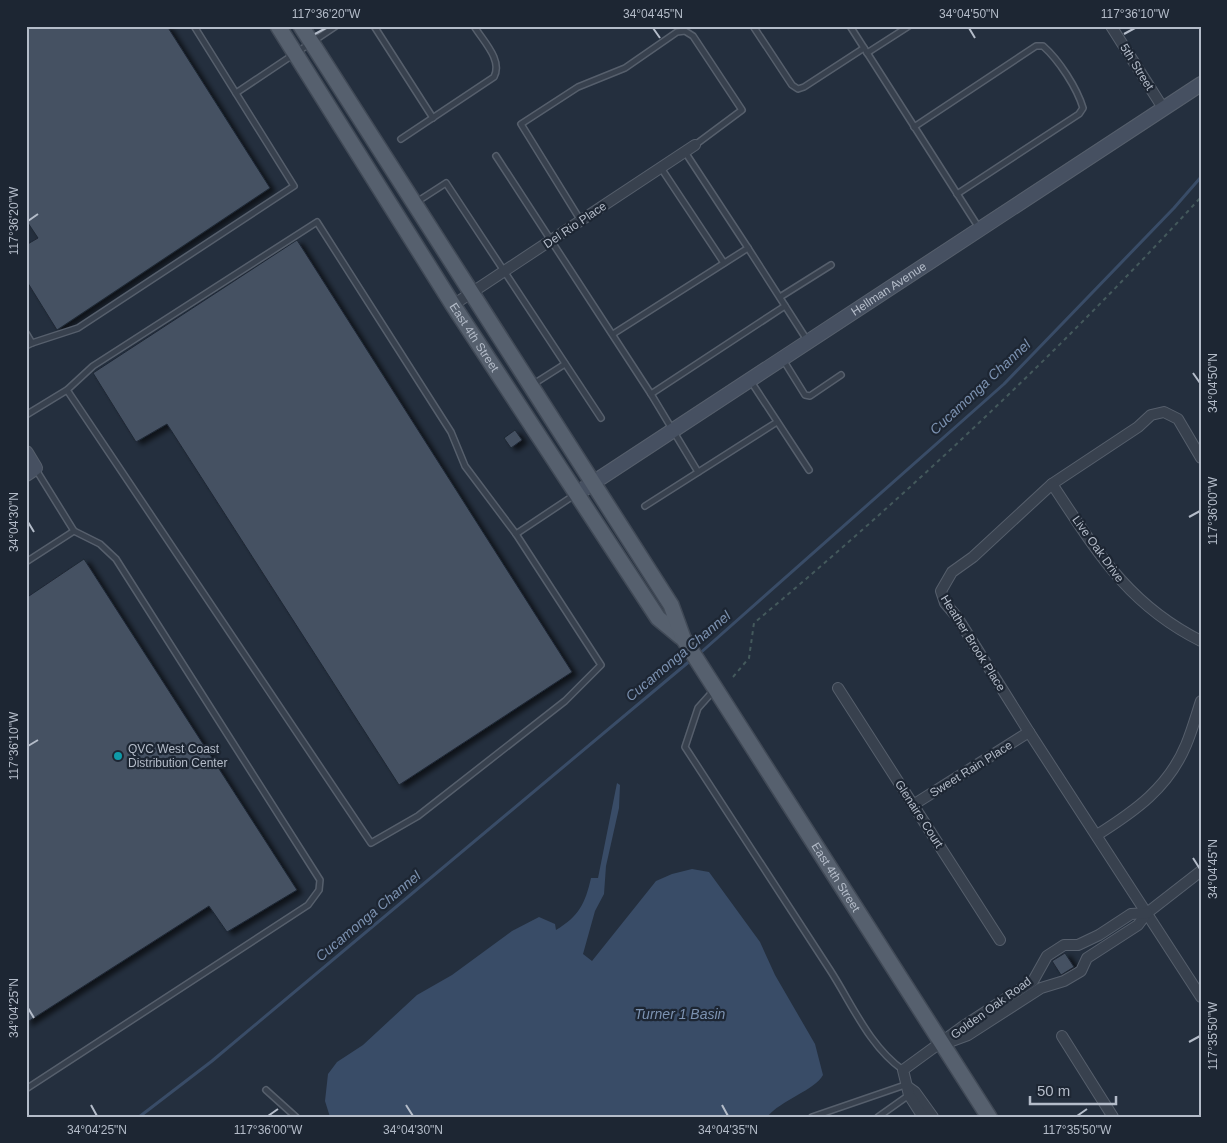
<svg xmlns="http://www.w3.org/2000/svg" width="1227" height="1143" font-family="Helvetica,sans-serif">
<defs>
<filter id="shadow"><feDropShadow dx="5.5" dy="3" stdDeviation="2.5" flood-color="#0009"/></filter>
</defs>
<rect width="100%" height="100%" fill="#242f3e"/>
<path fill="#394c67" d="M617,783L620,785L619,808L606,866L604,894L595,911L583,954L592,961L656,881L672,874L692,869L709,872L760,942L775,975L815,1044L823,1075C815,1090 781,1100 767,1117H330L325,1101L328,1074L337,1062L363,1045L417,995L452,975L512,931L539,917L555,924L556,930C579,916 585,904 591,878H598Z"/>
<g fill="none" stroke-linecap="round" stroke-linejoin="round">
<g stroke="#394c67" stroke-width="3">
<path d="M698,655L1004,384L1174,208L1201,177"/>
<path d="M139,1117L212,1061L691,660"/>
</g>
</g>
<g fill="#455162" stroke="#1f2835" filter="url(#shadow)">
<path d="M26,26H167L270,188L57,330L26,280V245L38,238L26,220Z"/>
<path d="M297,240L572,672L399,785L167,424L136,442L93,373Z"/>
<path d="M515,430L522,440L511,448L504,438Z"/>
<path d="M84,559L297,890L227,932L209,906L26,1023V598Z"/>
<path d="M1065,953L1074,967L1061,975L1052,961Z"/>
</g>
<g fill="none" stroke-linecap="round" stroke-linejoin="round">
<defs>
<g id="lane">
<path d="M374,26L433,118"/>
<path d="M753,26L792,85L798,89L804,87L864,48"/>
<path d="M850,26L979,228"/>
<path d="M867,53L909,26"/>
<path d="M236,93L336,26"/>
<path d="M914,127L1036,46H1043C1059,60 1077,88 1083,108L1079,114L957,194"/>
<path d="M401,139L494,77C503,60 483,41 474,26"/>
<path d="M496,156L651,394L698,472"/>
<path d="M661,168L724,263"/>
<path d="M415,203L446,183L601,418"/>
<path d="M581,221L521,124L578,87L625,68L677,32L685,31L693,36L742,110L695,145"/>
<path d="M748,248L807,340"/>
<path d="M780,297L831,265"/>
<path d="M26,333L32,343L26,346"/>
<path d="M613,334L748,248L685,152"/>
<path d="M32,343L78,328L294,186L194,26"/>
<path d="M782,358L805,395L810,396L841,375"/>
<path d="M750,380L809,470"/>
<path d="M532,385L565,364"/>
<path d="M67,390L371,843L418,816L565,701L601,665L516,534"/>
<path d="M651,394L785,306"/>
<path d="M26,415L67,390L93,366L317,222L451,432L465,466L516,534L576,494"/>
<path d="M645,506L777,422"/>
<path d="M26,562L74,531"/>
<path d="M715,689L698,708L685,747C733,821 782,895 830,970C852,1004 869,1046 903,1070"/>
<path d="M26,1089L308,905L319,890L320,880L116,559L100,544L74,531L35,468"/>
<path d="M266,1090L296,1117"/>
<path d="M812,1117L905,1085"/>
<path d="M878,1117L909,1095"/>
</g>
<g id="street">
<path d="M1111,26L1163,108"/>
<path d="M453,305L695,145"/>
<path d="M1201,458L1178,419L1164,412L1151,415L1138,427L1052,484L973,557L952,572L941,591L945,603L957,617L1029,732L1201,997"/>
<path d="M1052,484C1096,550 1127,604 1201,641"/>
<path d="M838,688L1000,940"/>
<path d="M913,805L1029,732"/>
<path d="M1097,835C1135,811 1168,788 1186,745C1192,731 1196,716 1201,701"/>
<path d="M1062,1036L1113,1117"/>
<path d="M949,1042L968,1035L1041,988L1064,981L1081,971L1087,958L1138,925L1147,913L1201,871"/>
<path d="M908,1087L915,1092L933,1117"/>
<path d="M923,1117L909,1095L903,1070L962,1027L1033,981L1047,956L1064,945H1078L1099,935L1131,914L1147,913"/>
</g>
<g id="secondary">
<path d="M26,453L35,468L26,474"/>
<path id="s1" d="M576,494L1201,84"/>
</g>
<g id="primary">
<path id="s2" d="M278,26L453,305L658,618L681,637"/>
<path id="s3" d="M301,26L671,605L683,638L989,1117"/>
</g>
</defs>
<use href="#lane" stroke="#565f6c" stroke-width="8"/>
<use href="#street" stroke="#565f6c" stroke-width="12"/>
<use href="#secondary" stroke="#565f6c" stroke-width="16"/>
<use href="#primary" stroke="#414a57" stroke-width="18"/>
<path stroke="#44595c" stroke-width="2" stroke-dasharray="4 4" stroke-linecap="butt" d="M733,677L749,658L754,623C912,491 1062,349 1201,197"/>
<use href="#lane" stroke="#38414e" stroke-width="5"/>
<use href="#street" stroke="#38414e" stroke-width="10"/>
<use href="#secondary" stroke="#465061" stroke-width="14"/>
<use href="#primary" stroke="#56606e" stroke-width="15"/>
</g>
<path fill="none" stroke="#b4bcc9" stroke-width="2" d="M653,28L660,38M969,28L975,38M315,34L326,28M1124,34L1135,28M28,221L38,214M1193,373L1200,383M1189,517L1200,511M28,522L34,532M28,746L38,740M1193,858L1200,869M28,1008L34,1018M1189,1042L1200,1036M91,1105L97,1116M406,1105L413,1116M722,1105L728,1116M268,1116L278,1109M1077,1116L1087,1109"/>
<circle fill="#0f9aa8" stroke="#1d2633" stroke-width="2" cx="118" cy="756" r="5"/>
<g text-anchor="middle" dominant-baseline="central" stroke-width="4.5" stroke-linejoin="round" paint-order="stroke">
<g font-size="12" fill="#b4bcc9" stroke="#1d2633">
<text transform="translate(1137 67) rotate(58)">5th Street</text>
<text transform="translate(575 225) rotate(-34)">Del Rio Place</text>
<text stroke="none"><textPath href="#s1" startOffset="374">Hellman Avenue</textPath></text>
<text stroke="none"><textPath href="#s2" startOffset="368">East 4th Street</textPath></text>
<text transform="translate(1098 549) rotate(54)">Live Oak Drive</text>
<text transform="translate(973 643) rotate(58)">Heather Brook Place</text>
<text transform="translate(971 769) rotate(-32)">Sweet Rain Place</text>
<text transform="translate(919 814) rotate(57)">Glenaire Court</text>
<text stroke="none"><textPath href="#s3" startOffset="1006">East 4th Street</textPath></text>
<text transform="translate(991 1008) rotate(-36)">Golden Oak Road</text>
</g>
<g font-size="12" fill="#b4bcc9" stroke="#1d2633" text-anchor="start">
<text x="128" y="749">QVC West Coast<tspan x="128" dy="14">Distribution Center</tspan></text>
</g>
<g font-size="14" font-style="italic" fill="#7c92b1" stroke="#1d2633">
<text transform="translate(980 387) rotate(-43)">Cucamonga Channel</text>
<text transform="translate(678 656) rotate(-40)">Cucamonga Channel</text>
<text transform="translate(368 916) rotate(-40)">Cucamonga Channel</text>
<text x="680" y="1014">Turner 1 Basin</text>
</g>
</g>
<rect width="1227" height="1143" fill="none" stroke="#1d2633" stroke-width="55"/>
<path d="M1030 1096v8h86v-8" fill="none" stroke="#b4bcc9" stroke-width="2.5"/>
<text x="1037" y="1096" font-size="15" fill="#b4bcc9" stroke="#1d2633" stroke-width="4" paint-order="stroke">50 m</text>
<rect x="28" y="28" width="1172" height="1088" fill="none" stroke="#b4bcc9" stroke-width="2"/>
<g font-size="12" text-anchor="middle" fill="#b4bcc9">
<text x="326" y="18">117°36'20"W</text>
<text x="653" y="18">34°04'45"N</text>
<text x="969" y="18">34°04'50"N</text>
<text x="1135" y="18">117°36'10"W</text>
<text transform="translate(14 221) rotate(-90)" y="4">117°36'20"W</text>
<text transform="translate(1213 383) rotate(-90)" y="4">34°04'50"N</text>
<text transform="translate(1213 511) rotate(-90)" y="4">117°36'00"W</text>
<text transform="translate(14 522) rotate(-90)" y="4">34°04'30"N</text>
<text transform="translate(14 746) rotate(-90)" y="4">117°36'10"W</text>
<text transform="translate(1213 869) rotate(-90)" y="4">34°04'45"N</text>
<text transform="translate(14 1008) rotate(-90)" y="4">34°04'25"N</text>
<text transform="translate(1213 1036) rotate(-90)" y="4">117°35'50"W</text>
<text x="97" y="1134">34°04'25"N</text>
<text x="268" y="1134">117°36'00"W</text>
<text x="413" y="1134">34°04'30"N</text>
<text x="728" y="1134">34°04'35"N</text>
<text x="1077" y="1134">117°35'50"W</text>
</g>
</svg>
